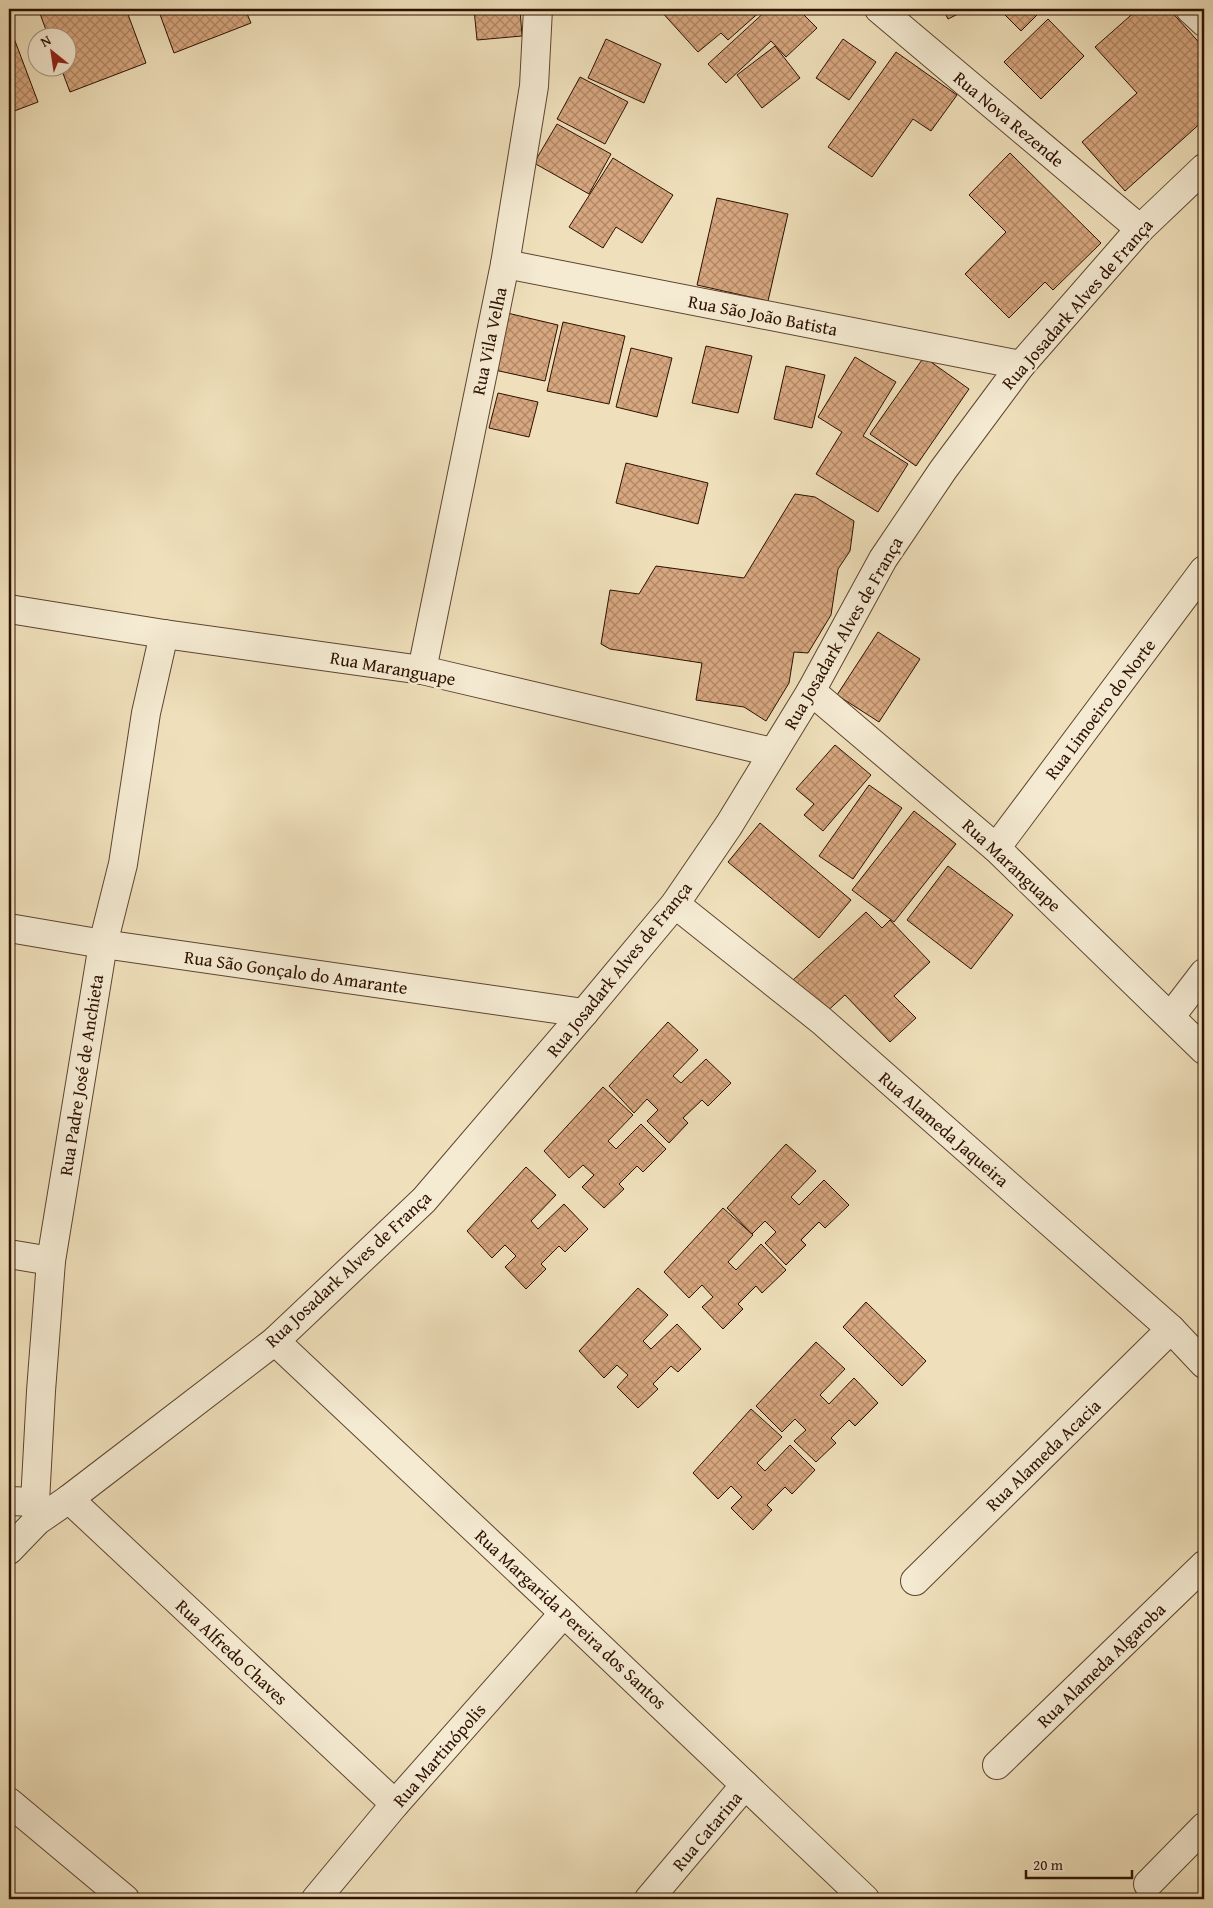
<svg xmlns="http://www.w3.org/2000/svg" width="1213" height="1908" font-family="'Gentium Book Plus',serif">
<defs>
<pattern id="building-cross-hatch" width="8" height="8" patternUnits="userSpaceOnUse" patternTransform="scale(1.25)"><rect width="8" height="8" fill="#d7a780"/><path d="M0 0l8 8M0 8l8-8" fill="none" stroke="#af8766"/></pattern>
</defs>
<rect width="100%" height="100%" fill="#efe0bb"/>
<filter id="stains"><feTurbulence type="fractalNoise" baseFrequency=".004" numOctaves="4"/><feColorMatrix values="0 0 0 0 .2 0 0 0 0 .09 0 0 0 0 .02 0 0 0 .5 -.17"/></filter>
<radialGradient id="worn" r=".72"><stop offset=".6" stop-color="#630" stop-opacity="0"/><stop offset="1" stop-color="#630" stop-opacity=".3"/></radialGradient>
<g fill="url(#building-cross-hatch)" stroke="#2d1000">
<path d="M44,9H126L146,63L70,92L61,68H68V38H49L39,11Z"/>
<path d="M158,9H245L251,23L174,53Z"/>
<path d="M474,9H520L522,36L477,40Z"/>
<path d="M659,9H763L728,40L721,33L698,52Z"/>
<path d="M768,9H811L804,15L817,28L786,57L771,41L726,83L708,64Z"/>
<path d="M943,9H968L948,19Z"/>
<path d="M999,9H1043L1021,31Z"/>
<path d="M1138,9H1169L1204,48V120L1125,191L1082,142L1137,93L1095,47Z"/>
<path d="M1048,19L1084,56L1041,99L1004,62Z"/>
<path d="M9,25L38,102L9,113Z"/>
<path d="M606,39L661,64L644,103L588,78Z"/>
<path d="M843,39L876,62L849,100L816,78Z"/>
<path d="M775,46L800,78L762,108L737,75Z"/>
<path d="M896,52L957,95L931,131L913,119L872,177L828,147Z"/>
<path d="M580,77L628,102L605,144L557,119Z"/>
<path d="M557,124L611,154L589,194L534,163Z"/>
<path d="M1010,153L1101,243L1053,290L1045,282L1009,318L965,274L1006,232L969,195Z"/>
<path d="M613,158L673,195L642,243L616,227L603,248L569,227Z"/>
<path d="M717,198L788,214L768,301L697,285Z"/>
<path d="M503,312L558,325L545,381L490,369Z"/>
<path d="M563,322L625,336L609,404L547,391Z"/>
<path d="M706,346L752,356L738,413L692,403Z"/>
<path d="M631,348L672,358L657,417L616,407Z"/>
<path d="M855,357L896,382L863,436L908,464L878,512L816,474L842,432L818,417Z"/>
<path d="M924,357L969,389L916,466L870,434Z"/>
<path d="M786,366L825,375L812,428L774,419Z"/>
<path d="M498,393L538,402L529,437L489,428Z"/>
<path d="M626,463L708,483L698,524L616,503Z"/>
<path d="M795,494L815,497L854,521L850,551L838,569L831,615L808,653L794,652L789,683L766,721L744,707L696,700L702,663L610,649L601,644L610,590L639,594L656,566L744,578Z"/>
<path d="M878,632L920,659L879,722L837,695Z"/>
<path d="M835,745L871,775L823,831L804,815L814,804L796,789Z"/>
<path d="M869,785L902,808L853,879L819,856Z"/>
<path d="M914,811L956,844L894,922L852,890Z"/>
<path d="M760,823L851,900L819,938L728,862Z"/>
<path d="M948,866L1013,915L971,969L907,920Z"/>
<path d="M866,912L882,928L890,920L930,962L894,996L916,1018L890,1042L845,995L824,1014L792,981Z"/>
<path d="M668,1022L698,1050L673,1076L681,1083L706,1059L731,1083L708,1106L702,1100L683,1118L688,1123L669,1143L647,1121L658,1110L647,1099L634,1113L609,1086Z"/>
<path d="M603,1087L633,1115L608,1141L616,1149L641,1124L666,1149L643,1172L637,1166L619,1184L624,1189L604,1208L582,1187L594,1175L583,1165L569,1178L544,1151Z"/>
<path d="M786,1144L816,1171L791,1197L799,1205L824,1180L849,1205L825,1228L819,1222L801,1240L806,1245L786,1265L765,1243L776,1232L765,1221L752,1234L727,1208Z"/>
<path d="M526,1167L556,1195L531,1221L538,1229L564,1204L588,1229L565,1252L559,1246L541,1264L546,1269L526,1289L505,1267L516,1256L505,1245L492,1258L467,1231Z"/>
<path d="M723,1208L753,1235L728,1262L736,1270L761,1244L786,1270L762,1293L756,1286L738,1304L743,1309L723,1329L702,1307L713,1297L702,1285L689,1298L664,1272Z"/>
<path d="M638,1288L668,1315L643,1341L651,1349L677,1324L701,1349L678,1372L671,1366L653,1384L658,1389L638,1408L617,1387L628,1375L617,1365L604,1378L579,1351Z"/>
<path d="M866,1302L926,1361L902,1386L843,1327Z"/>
<path d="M816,1342L845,1369L820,1395L829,1404L854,1378L878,1403L855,1426L849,1420L831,1438L836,1443L816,1462L794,1441L806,1430L795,1419L782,1432L756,1406Z"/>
<path d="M751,1409L782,1437L757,1463L765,1471L790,1445L815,1470L792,1494L785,1487L767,1505L772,1510L753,1530L731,1508L742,1497L731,1486L718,1499L693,1473Z"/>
</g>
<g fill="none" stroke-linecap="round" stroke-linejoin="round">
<defs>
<g id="minor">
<path d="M879,9L1140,229"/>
<path d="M1190,9L1204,22"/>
<path d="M505,264L1021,365"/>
<path d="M9,609L164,634L422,670L772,752"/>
<path d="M422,670L505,264L534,86L538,9"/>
<path d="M811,691L996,848L1204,1050"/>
<path d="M996,848L1204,570"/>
<path d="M675,904L822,1021L1171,1329L1204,1364"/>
<path d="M9,928L103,944L584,1013"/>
<path d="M1171,1016L1204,973"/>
<path d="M9,1254L51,1261"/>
<path d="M275,1341L564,1613L865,1899"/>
<path d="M69,1499L395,1804"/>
<path d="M9,1501L35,1502"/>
<path d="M37,1521L35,1502L41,1391L51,1261L103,944L123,864L146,713L164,634"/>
<path d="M9,1550L37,1521L69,1499L275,1341L424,1200L584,1013L675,904L729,825L811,691L883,559L943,470L1021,365L1140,229L1204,168"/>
<path d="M915,1581L1171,1329"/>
<path d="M997,1765L1204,1565"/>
<path d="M9,1802L125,1899"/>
<path d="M1148,1884L1204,1827"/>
<path d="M316,1899L395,1804L564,1613"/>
<path d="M649,1899L745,1785"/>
</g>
</defs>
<use href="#minor" stroke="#5e442f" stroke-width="30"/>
<use href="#minor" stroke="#f5ebd3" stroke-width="28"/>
</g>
<g text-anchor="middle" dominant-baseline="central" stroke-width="5" stroke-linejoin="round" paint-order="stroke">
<g font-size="18" fill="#2d1000" stroke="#f5ebd3">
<text transform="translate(1009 119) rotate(40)">Rua Nova Rezende</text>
<text transform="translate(1077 304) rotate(-49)">Rua Josadark Alves de França</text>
<text transform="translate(763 315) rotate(11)">Rua São João Batista</text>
<text transform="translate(489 341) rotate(-78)">Rua Vila Velha</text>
<text transform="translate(843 633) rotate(-60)">Rua Josadark Alves de França</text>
<text transform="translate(393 668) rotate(10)">Rua Maranguape</text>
<text transform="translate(1100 709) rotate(-53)">Rua Limoeiro do Norte</text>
<text transform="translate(1012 865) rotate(43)">Rua Maranguape</text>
<text transform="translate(619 969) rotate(-51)">Rua Josadark Alves de França</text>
<text transform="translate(296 972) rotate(8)">Rua São Gonçalo do Amarante</text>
<text transform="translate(81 1075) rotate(-81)">Rua Padre José de Anchieta</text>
<text transform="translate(944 1129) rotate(41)">Rua Alameda Jaqueira</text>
<text transform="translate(348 1269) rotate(-43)">Rua Josadark Alves de França</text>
<text transform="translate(1043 1455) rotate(-44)">Rua Alameda Acacia</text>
<text transform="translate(571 1619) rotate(43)">Rua Margarida Pereira dos Santos</text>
<text transform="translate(232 1652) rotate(43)">Rua Alfredo Chaves</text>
<text transform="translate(1101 1665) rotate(-44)">Rua Alameda Algaroba</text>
<text transform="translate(439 1755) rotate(-49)">Rua Martinópolis</text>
<text transform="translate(707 1831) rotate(-50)">Rua Catarina</text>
</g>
</g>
<rect width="1213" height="1908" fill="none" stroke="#efe0bb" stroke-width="30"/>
<rect x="10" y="10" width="1193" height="1888" fill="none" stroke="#2d1000" stroke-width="2.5"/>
<rect x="15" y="15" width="1183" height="1878" fill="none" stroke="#2d1000"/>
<g transform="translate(52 52) rotate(330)"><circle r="24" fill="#f5ebd3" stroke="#a5937f"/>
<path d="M0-4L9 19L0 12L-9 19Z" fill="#8f2418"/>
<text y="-8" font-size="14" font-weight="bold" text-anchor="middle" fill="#2d1000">N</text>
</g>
<path d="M1026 1870v8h106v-8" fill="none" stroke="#2d1000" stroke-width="2.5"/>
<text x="1033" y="1870" font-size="15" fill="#2d1000" stroke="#f5ebd3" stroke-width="4" paint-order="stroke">20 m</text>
<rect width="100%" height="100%" filter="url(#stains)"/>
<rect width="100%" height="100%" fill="url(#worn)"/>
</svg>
